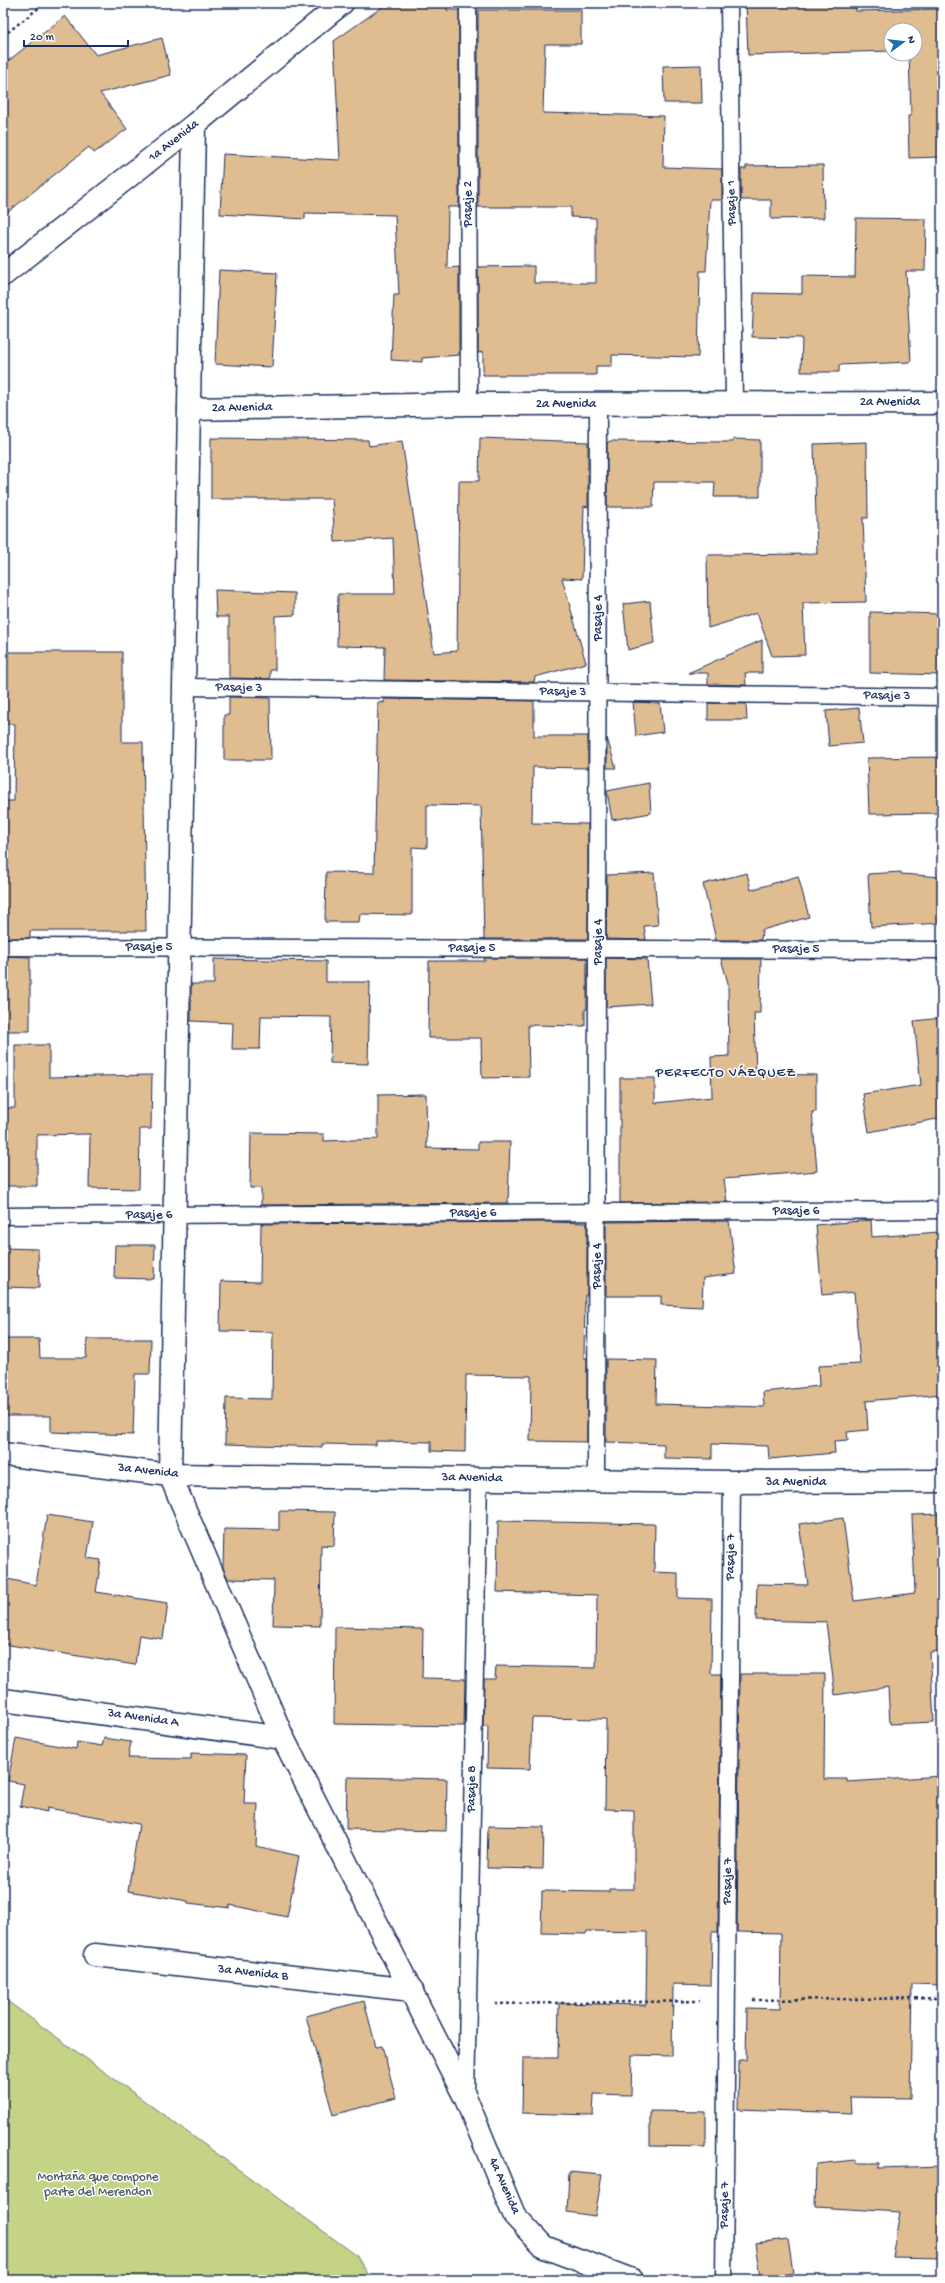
<svg xmlns="http://www.w3.org/2000/svg" width="945" height="2283" font-family="'Gochi Hand',sans-serif">
<rect width="100%" height="100%" fill="#fff"/>
<filter id="ink" filterUnits="userSpaceOnUse"><feTurbulence type="fractalNoise" baseFrequency=".025" numOctaves="2"/><feDisplacementMap in="SourceGraphic" scale="8" xChannelSelector="R" yChannelSelector="G"/><feConvolveMatrix kernelMatrix="1 2 1 2 8 2 1 2 1" color-interpolation-filters="sRGB"/></filter>
<g filter="url(#ink)">
<path fill="#c5d387" stroke="#708172" d="M3,1998L356,2255L372,2280H3Z"/>
<g fill="#e0bc91" stroke="#1b2f5e">
<path d="M388,3H447V10H459V207H448L447,268L459,267V355L422,358V362L391,360L394,295H399L395,215L305,213V219L220,214L223,154L340,160L334,41Z"/>
<path d="M746,3H855L856,11L942,9V157L909,158L908,116H911L909,54H915V30H891V51L748,55Z"/>
<path d="M478,10H581V44H545L543,113L664,116L663,167L722,169V200H710L706,271H700L698,357L612,355V366H596V375H483V352L478,353V267L534,266V283H596V218L571,217V207H478Z"/>
<path d="M65,16L96,55L162,38L171,75L100,93L127,129L94,153L89,147L3,216V65Z"/>
<path d="M701,65L702,103H664L663,66Z"/>
<path d="M823,165L824,218L771,219V200H741V169H746V166Z"/>
<path d="M856,218L926,219L925,271H906L911,362L839,365V372H801L802,338L752,337L754,293L802,294V276L855,277Z"/>
<path d="M219,270L277,273L272,367L215,364Z"/>
<path d="M211,438L368,440L369,446L402,441L434,653L457,651L459,481H479L480,438L588,442V507L584,506L582,579L562,578L586,663L535,677L534,682L384,680L385,647L337,646L338,594H395L393,538L335,542L332,499H211Z"/>
<path d="M733,439L760,440V497H714L715,482H654L653,507H607V443L610,441L733,442Z"/>
<path d="M867,442L868,518H863L866,602L803,603L805,655L772,656L757,613L708,628L707,555L817,554L814,444Z"/>
<path d="M215,590L295,593V615L275,616V670H270V679L229,678V617H216Z"/>
<path d="M650,601L654,643L628,650L623,604Z"/>
<path d="M870,612L942,614V675L870,673Z"/>
<path d="M762,640V673H745L746,685L708,684V673H688Z"/>
<path d="M3,652H122V742H143L146,931H30V938H3V801H14L15,724H3Z"/>
<path d="M229,697L270,698L271,760H224V715H229Z"/>
<path d="M384,699L534,701V736H588V768L533,767L532,823L588,824V939H484L481,806L427,805V848L412,847V915L360,914L359,922H325L326,872L374,873L378,702L384,703Z"/>
<path d="M633,702L660,703L663,732L636,736Z"/>
<path d="M708,703L746,704L747,720H708Z"/>
<path d="M859,708L863,743L829,746L826,711Z"/>
<path d="M607,738L616,768H607Z"/>
<path d="M942,757V813L869,814L867,758Z"/>
<path d="M649,783L651,813L612,820L607,791Z"/>
<path d="M901,872V874L942,877V923L871,927L868,874Z"/>
<path d="M654,873L658,925L644,926L646,940L606,939L607,875Z"/>
<path d="M747,873L751,890L798,876L809,917L762,930L761,940H716L703,884Z"/>
<path d="M3,956L30,957V1031H3Z"/>
<path d="M484,958H587V1009H585V1026L528,1025L529,1077L482,1078L481,1038H428L429,961H485Z"/>
<path d="M606,958L647,959L651,1004L606,1007Z"/>
<path d="M214,959L326,961V982H370L368,1064L330,1063L331,1017L261,1016L260,1049H232L233,1023L191,1021V984H214Z"/>
<path d="M721,959H761L760,1013H754L756,1074L816,1075V1112H812L817,1171L724,1179L727,1202L620,1203V1078H655V1103L712,1097L711,1057L729,1056L728,983Z"/>
<path d="M942,1018V1118L869,1132L863,1094L921,1085L914,1021Z"/>
<path d="M15,1045H49V1077L152,1075L151,1129H140L139,1189L89,1188L90,1134L37,1135V1186H3V1108H15Z"/>
<path d="M426,1094L427,1148L478,1149V1142H510L508,1203L261,1205V1188H250L251,1133L324,1134V1141L378,1139V1095Z"/>
<path d="M871,1220L872,1237L939,1232L942,1272V1394L866,1401L868,1430L847,1432L848,1440L834,1441L835,1453L769,1459L768,1446L712,1444V1459L664,1458V1444L606,1442V1359L657,1360L656,1404L764,1407L763,1392L819,1386L818,1366L860,1364L854,1292L822,1295L816,1225Z"/>
<path d="M729,1221L736,1274L703,1278L702,1307L661,1305V1296H606V1222Z"/>
<path d="M549,1222L587,1223V1295H585L584,1358H587V1442L530,1441L531,1376L466,1375L465,1452L431,1451V1442L376,1441V1445L322,1444V1447L225,1444L226,1398L272,1399L273,1332L220,1331L221,1281L260,1282L261,1224Z"/>
<path d="M115,1245H155L154,1279L114,1278Z"/>
<path d="M3,1248L38,1249L39,1288L3,1287Z"/>
<path d="M3,1339H39L40,1358H86L87,1339H151L150,1374H135L133,1435L51,1432V1416H3Z"/>
<path d="M279,1511L335,1512L334,1546L321,1545L320,1626L273,1625L274,1580L228,1579L223,1567L224,1529L279,1530Z"/>
<path d="M942,1514V1651L930,1652L934,1722L890,1724L888,1687L835,1695L826,1622L756,1620L757,1584L808,1585L799,1524L843,1518L854,1601L915,1593L912,1515Z"/>
<path d="M47,1515L93,1522L87,1558L101,1560L96,1592L168,1603L163,1639L139,1635L135,1665L3,1644V1578L36,1585Z"/>
<path d="M498,1521L655,1524L654,1572L678,1573V1598L712,1599L711,1674H721L718,1932H712L711,1985L673,1984L672,2056L632,2055L631,2095L594,2094L593,2115L522,2113L523,2058H558L559,2003L646,2005L647,1932L587,1931L586,1934L541,1933L542,1891L609,1892V1889H634V1810L605,1809L606,1719L532,1718L530,1769L487,1768L488,1726H483L484,1679H495L496,1666L596,1668L597,1595L497,1592Z"/>
<path d="M335,1627L423,1629L422,1678L465,1679L464,1726L334,1724Z"/>
<path d="M740,1674H825L824,1779H847V1782L942,1776V1985L912,1984L910,2098L850,2097L851,2113L738,2109L739,2060H746L747,2008L780,2009L781,1933L737,1932Z"/>
<path d="M16,1738L76,1749L77,1742L102,1746L104,1738L131,1742L128,1758L191,1759V1753L246,1755L244,1804H258L256,1846L299,1856L287,1917L230,1905V1908L188,1903V1901L128,1891L139,1824L47,1808V1812L20,1806L24,1784L8,1781Z"/>
<path d="M347,1777L447,1779L446,1831L346,1829Z"/>
<path d="M488,1826L544,1827L543,1869L487,1868Z"/>
<path d="M364,2001L376,2047L382,2046L396,2098L333,2115L306,2016Z"/>
<path d="M650,2111L706,2112V2147L650,2146Z"/>
<path d="M855,2160L856,2163H879V2168L942,2166V2258L892,2257L900,2212L815,2207L816,2164Z"/>
<path d="M569,2172L602,2175L595,2216L567,2212Z"/>
<path d="M788,2239L793,2273L760,2278L755,2243Z"/>
</g>
<g fill="none" stroke-linecap="round" stroke-linejoin="round">
<defs>
<g id="service">
<path d="M468,3L469,404"/>
<path d="M729,3L734,402"/>
<path d="M184,687L942,697"/>
<path d="M3,947L942,950"/>
<path d="M3,1216L942,1210"/>
<path d="M596,1480L598,404"/>
<path d="M466,2097L479,1479"/>
<path d="M724,2280L732,1482"/>
</g>
<g id="minor">
<path d="M194,125L170,1475L283,1738L466,2099L514,2215L544,2247L632,2280"/>
<path d="M3,275L194,125L342,3"/>
<path d="M189,409L469,404L942,403"/>
<path d="M3,1454L170,1475L732,1482L942,1481"/>
<path d="M3,1700L283,1738"/>
<path d="M95,1955L412,1990"/>
</g>
</defs>
<use href="#service" stroke="#1b2f5e" stroke-width="19"/>
<use href="#minor" stroke="#1b2f5e" stroke-width="25"/>
<g stroke="#1b2f5e" stroke-width="2.5" stroke-dasharray="3 3" stroke-linecap="butt">
<path d="M3,36L45,3"/>
<path d="M753,2000L942,1998"/>
<path d="M495,2004L700,2001"/>
</g>
<use href="#service" stroke="#fff" stroke-width="16"/>
<use href="#minor" stroke="#fff" stroke-width="22"/>
</g>
</g>
<g text-anchor="middle" dominant-baseline="central" stroke-width="3" stroke-linejoin="round" paint-order="stroke">
<g font-size="13" fill="#1b2f5e" stroke="#fff">
<text transform="translate(174 141) rotate(-38)">1a Avenida</text>
<text transform="translate(732 203) rotate(-91)">Pasaje 1</text>
<text transform="translate(468 204) rotate(-90)">Pasaje 2</text>
<text x="890" y="402">2a Avenida</text>
<text x="566" y="404">2a Avenida</text>
<text transform="translate(242 408) rotate(-1)">2a Avenida</text>
<text transform="translate(598 618) rotate(-90)">Pasaje 4</text>
<text transform="translate(239 688) rotate(1)">Pasaje 3</text>
<text transform="translate(563 692) rotate(1)">Pasaje 3</text>
<text transform="translate(887 696) rotate(1)">Pasaje 3</text>
<text transform="translate(598 942) rotate(-90)">Pasaje 4</text>
<text x="149" y="947">Pasaje 5</text>
<text x="472" y="948">Pasaje 5</text>
<text x="796" y="949">Pasaje 5</text>
<text x="796" y="1211">Pasaje 6</text>
<text x="473" y="1213">Pasaje 6</text>
<text x="149" y="1215">Pasaje 6</text>
<text transform="translate(597 1266) rotate(-90)">Pasaje 4</text>
<text transform="translate(148 1471) rotate(6)">3a Avenida</text>
<text transform="translate(472 1478) rotate(1)">3a Avenida</text>
<text x="796" y="1482">3a Avenida</text>
<text transform="translate(731 1557) rotate(-89)">Pasaje 7</text>
<text transform="translate(143 1718) rotate(8)">3a Avenida A</text>
<text transform="translate(472 1789) rotate(-89)">Pasaje 8</text>
<text transform="translate(728 1881) rotate(-89)">Pasaje 7</text>
<text transform="translate(253 1973) rotate(6)">3a Avenida B</text>
<text transform="translate(504 2186) rotate(66)">4a Avenida</text>
<text transform="translate(725 2205) rotate(-89)">Pasaje 7</text>
</g>
<g font-size="13" fill="#4e606a" stroke="#fff">
<text x="98" y="2177">Montaña que compone<tspan x="98" dy="15">parte del Merendon</tspan></text>
</g>
<g font-size="14" letter-spacing="1" fill="#1b2f5e" stroke="#fff">
<text x="726" y="1073">PERFECTO VÁZQUEZ</text>
</g>
</g>
<rect width="945" height="2283" fill="none" stroke="#fff" stroke-width="16"/>
<rect x="8" y="8" width="929" height="2267" fill="none" stroke="#1b2f5e" stroke-width="1.5" filter="url(#ink)"/>
<g transform="translate(903 42) rotate(75)"><circle r="19" fill="#ffffff" stroke="#a4acbf"/>
<path d="M0-3L7 15L0 10L-7 15Z" fill="#1f6fb2"/>
<text y="-6" font-size="11" font-weight="bold" text-anchor="middle" fill="#1b2f5e">N</text>
</g>
<path d="M24 40v6h104v-6" fill="none" stroke="#1b2f5e" stroke-width="2"/>
<text x="30" y="40" font-size="12" fill="#1b2f5e" stroke="#ffffff" stroke-width="3" paint-order="stroke">20 m</text>
</svg>
